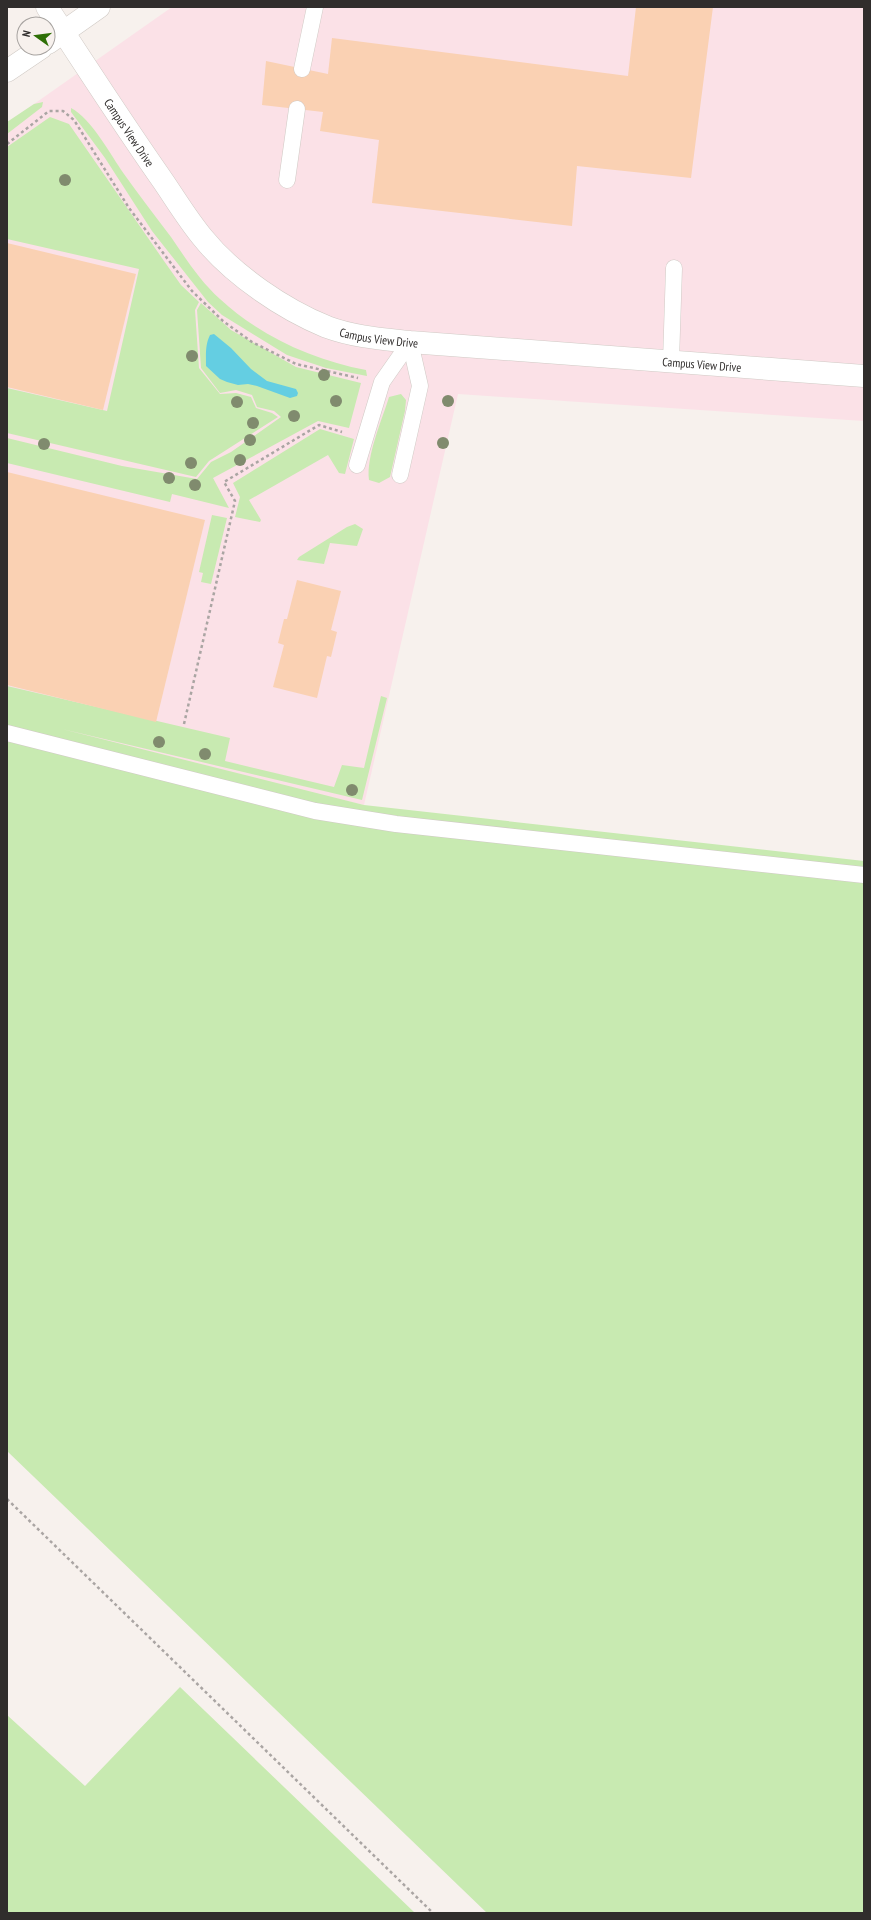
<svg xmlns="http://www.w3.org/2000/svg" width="871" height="1920" font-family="'PT Sans Narrow',sans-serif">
<rect width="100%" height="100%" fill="#f7f1ed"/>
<path fill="#fbe1e7" d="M172,7H864V421L458,394L364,805L7,724V123Z"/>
<g fill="#c8eab1">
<path d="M43,102L42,107L7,134V122L34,104Z"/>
<path d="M71,108C92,119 110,154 124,174C139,195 155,216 171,237C186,259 200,281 220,299C260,336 313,360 366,370L367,376L326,368L287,355L222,315L208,302L152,231L105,158L71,112Z"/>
<path d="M50,117L69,124L164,261L181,285L199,302L195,310L199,368L220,394L236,393L251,397L256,408L272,413L278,417L209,461L196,477L7,433V388L107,411L139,269L7,239V147Z"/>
<path d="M201,303L231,330L296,367L361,383L349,428L318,421L213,478L229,508L172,494L170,502L7,463V438L122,466L197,479L211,462L231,452L281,417L274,411L257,407L252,395L236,390L220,393L201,368L197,310Z"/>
<path d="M401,394L406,400L405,411L390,477L379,483L369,480C366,456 382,420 389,397Z"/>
<path d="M320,429L354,439L345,474L339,473L328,455L249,500L261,520L260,522L235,517L240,497L233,483Z"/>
<path d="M212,515L227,518L211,584L201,582L203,573L199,572Z"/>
<path d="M355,524L363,529L357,546L330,543L324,564L297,560L299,557L347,527Z"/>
<path d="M7,686L230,738L225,761L334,787L342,765L364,768L381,696L387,698L362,800L62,729L364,805L864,861V1913H487L7,1451Z"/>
<path d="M180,1687L415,1913H7V1715L85,1786Z"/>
</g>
<path fill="#64cee2" d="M214,334L231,348L251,369L267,381L296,389L298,393L297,396L290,398L257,386L248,384L238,385L227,382L220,379L206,366C206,355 205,345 210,335Z"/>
<g fill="#fad1b3">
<path d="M636,7H713L691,178L577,166L572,226L372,203L379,140L320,131L323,112L262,105L266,61L328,74L332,38L628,76Z"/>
<path d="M7,243L136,274L103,410L7,387Z"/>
<path d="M7,472L205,520L156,722L7,685Z"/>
<path d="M297,580L341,591L331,630L337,632L331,657L327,656L317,698L273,687L284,645L278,643L284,619H287Z"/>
</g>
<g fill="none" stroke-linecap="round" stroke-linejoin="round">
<defs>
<g id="service">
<path d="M302,69L315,7"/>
<path d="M287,180L297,109"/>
<path d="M671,361L674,268"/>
<path d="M357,465L382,382L410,342"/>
<path d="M400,475L420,386L410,342"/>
<path d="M7,733L315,811L396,824L864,875"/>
</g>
<g id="minor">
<path id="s1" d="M47,7C85,65 123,124 163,181C176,200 188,220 203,238C233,275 283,309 327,327C354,337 383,339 410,342L864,376"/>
</g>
<g id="tertiary">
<path d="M48,43L99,7"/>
<path d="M7,71L41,48"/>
</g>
</defs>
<use href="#service" stroke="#d0cac5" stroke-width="17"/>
<use href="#minor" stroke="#d0cac5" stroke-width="23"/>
<use href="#tertiary" stroke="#d0cac5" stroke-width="23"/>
<g stroke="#aaa5a3" stroke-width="2.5" stroke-dasharray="3 3" stroke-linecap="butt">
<path d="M7,144L49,111H63L74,120L129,208L192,291L223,321L252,342L296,364L358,378"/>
<path d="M184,724L235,501L224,482L319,425L342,432"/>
<path d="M7,1499L433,1913"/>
</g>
<use href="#service" stroke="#fff" stroke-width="16"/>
<use href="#minor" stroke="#fff" stroke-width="22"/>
<use href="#tertiary" stroke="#fff" stroke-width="22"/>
</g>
<g fill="#808b6e">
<circle cx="65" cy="180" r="6"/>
<circle cx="192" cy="356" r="6"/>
<circle cx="324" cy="375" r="6"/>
<circle cx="336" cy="401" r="6"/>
<circle cx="448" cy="401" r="6"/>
<circle cx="237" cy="402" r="6"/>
<circle cx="294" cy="416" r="6"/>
<circle cx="253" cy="423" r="6"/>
<circle cx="250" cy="440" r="6"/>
<circle cx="443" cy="443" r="6"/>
<circle cx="44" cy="444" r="6"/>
<circle cx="240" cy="460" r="6"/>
<circle cx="191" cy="463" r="6"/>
<circle cx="169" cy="478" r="6"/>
<circle cx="195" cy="485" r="6"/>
<circle cx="159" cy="742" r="6"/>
<circle cx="205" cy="754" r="6"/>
<circle cx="352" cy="790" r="6"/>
</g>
<g text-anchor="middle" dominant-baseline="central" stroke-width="3" stroke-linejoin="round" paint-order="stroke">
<g font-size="12" fill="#302d2c" stroke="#f7f1ed">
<text stroke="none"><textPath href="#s1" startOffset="150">Campus View Drive</textPath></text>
<text stroke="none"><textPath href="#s1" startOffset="486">Campus View Drive</textPath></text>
<text stroke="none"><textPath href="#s1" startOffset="810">Campus View Drive</textPath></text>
</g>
</g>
<rect width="871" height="1920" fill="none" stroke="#302d2c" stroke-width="16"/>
<g transform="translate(36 36) rotate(284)"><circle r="19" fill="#f7f1ed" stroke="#a7a3a0"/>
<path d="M0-3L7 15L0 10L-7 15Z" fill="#2e6f06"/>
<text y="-6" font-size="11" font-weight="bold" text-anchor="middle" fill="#302d2c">N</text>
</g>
</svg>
